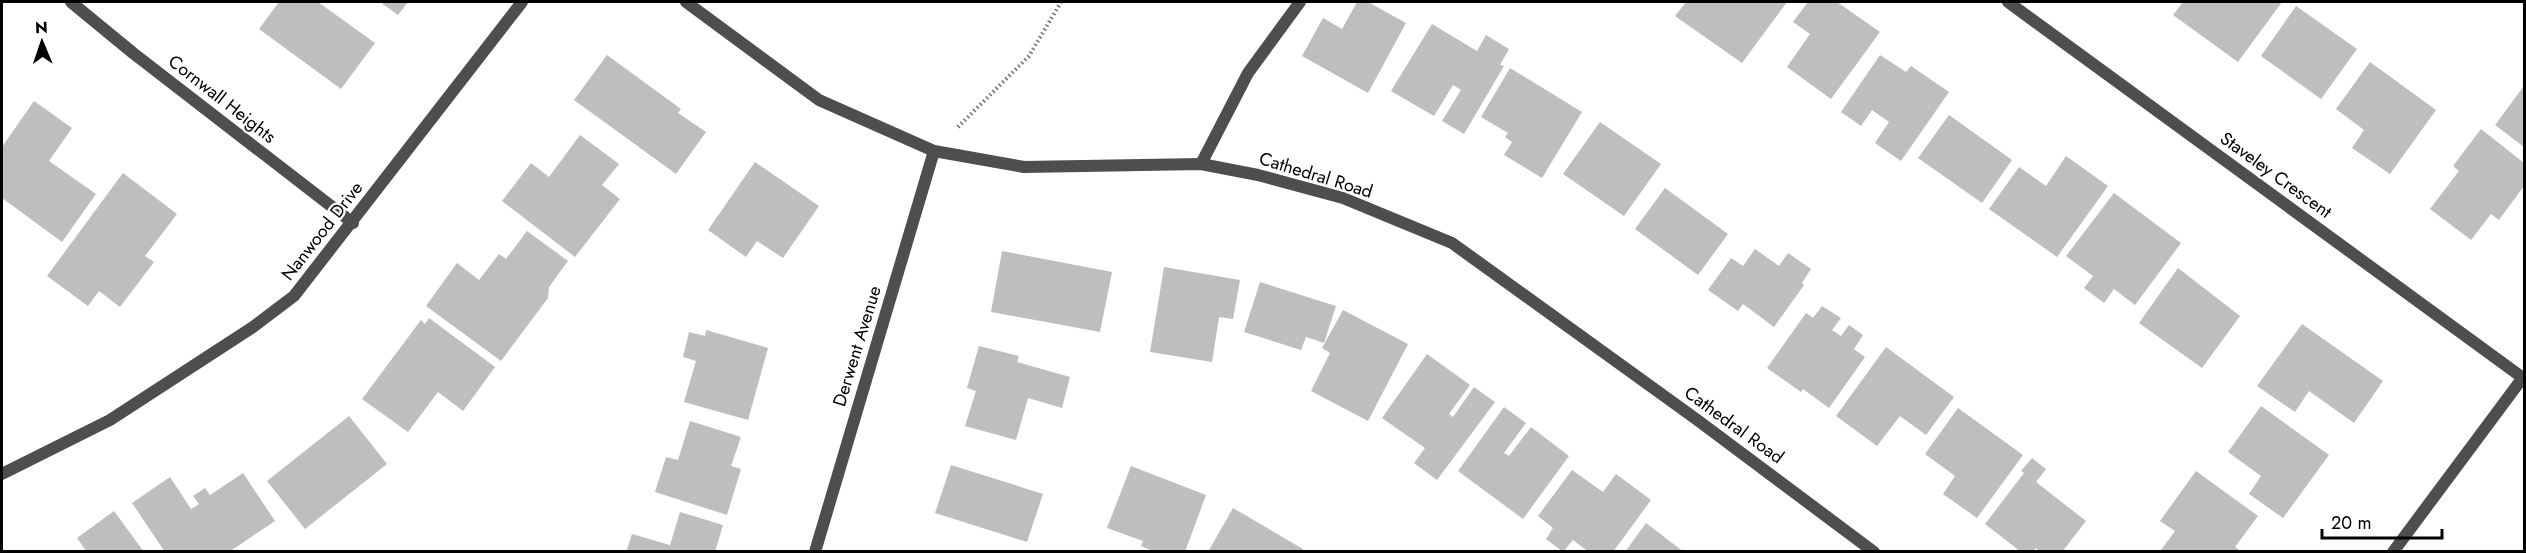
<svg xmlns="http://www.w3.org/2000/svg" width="2526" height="553" font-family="Jost,sans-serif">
<rect width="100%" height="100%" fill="#fff"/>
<g fill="#bebebe">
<path d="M279,2H318L375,43L341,89L259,29Z"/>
<path d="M380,2H408L398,15Z"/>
<path d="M1357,2H1368L1406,23L1368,93L1302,56L1323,18L1342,29Z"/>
<path d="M1686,2H1787L1742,63L1675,16Z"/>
<path d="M1808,2H1837L1880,32L1831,99L1787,67L1810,34L1793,22Z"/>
<path d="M2183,2H2282L2238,62L2173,15Z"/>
<path d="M2296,6L2357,49L2321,99L2261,56Z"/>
<path d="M1432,24L1477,51L1486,35L1509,49L1500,65L1504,66L1464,134L1442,121L1461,90L1453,85L1434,116L1391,91Z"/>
<path d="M607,55L681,109L678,113L706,132L676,174L574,100Z"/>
<path d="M1880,55L1906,72L1911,66L1949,92L1901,161L1875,143L1889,122L1872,110L1861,126L1841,112Z"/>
<path d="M2370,62L2436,110L2390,174L2352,148L2364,130L2336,109Z"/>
<path d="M1510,68L1582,112L1542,178L1504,155L1512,142L1505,137L1508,133L1481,117Z"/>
<path d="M2524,86V147L2495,125Z"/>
<path d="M34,101L72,128L49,161L96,194L62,242L2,198V147Z"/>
<path d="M1949,115L2012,160L1982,203L1918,158Z"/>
<path d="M1600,122L1661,164L1624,216L1563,174Z"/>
<path d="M2481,129L2524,163V186L2499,220L2491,214L2471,240L2430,209L2459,171L2453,166Z"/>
<path d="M580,135L619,164L602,185L620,199L575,257L502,201L531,163L549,177Z"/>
<path d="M2066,156L2108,186L2057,257L1989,209L2019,167L2046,186Z"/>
<path d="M755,162L819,206L783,258L757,241L746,257L708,230Z"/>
<path d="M123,173L177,214L145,256L154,262L120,307L99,291L88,306L47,276Z"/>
<path d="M1665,188L1728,234L1698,275L1635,229Z"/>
<path d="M2114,193L2181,243L2135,305L2114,289L2104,303L2084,288L2093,276L2066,256Z"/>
<path d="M527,231L568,261L549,287L548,298L501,361L426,306L457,263L479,280L499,254L506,259Z"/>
<path d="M1755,249L1779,266L1788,253L1811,269L1802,283L1804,285L1774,327L1743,304L1738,311L1708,290L1731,258L1743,266Z"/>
<path d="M1002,251L1112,272L1100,332L991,312Z"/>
<path d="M1164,267L1240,280L1233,319L1219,317L1212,362L1150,352Z"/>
<path d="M2178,268L2240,316L2202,368L2139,323Z"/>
<path d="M1260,282L1336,306L1324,343L1306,337L1301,350L1244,332Z"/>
<path d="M1822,306L1841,318L1832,330L1841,336L1849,325L1863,335L1854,349L1865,357L1829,408L1803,389L1801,392L1767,368L1806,313L1813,318Z"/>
<path d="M1343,310L1408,344L1368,421L1311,391L1330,353L1322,348Z"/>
<path d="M429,318L495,367L463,411L438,392L408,432L362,399L421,320L425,324Z"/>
<path d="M2302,324L2383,381L2354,423L2309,391L2295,412L2257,386Z"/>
<path d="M706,330L768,348L748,420L684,402L696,361L683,357L689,332L705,336Z"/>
<path d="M979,346L1019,356L1017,362L1070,377L1062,408L1028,398L1016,440L965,426L976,391L967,388Z"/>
<path d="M1886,347L1954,397L1926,435L1900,416L1877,446L1836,416Z"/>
<path d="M1427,354L1470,385L1449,414L1453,417L1474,387L1495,402L1437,480L1414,463L1425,448L1382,418Z"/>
<path d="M2261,406L2329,455L2283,518L2249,494L2261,476L2228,452Z"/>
<path d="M1504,407L1526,423L1504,453L1509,456L1531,427L1569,456L1523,519L1458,471Z"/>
<path d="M1958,408L2023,455L1977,518L1943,494L1955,476L1925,454Z"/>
<path d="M349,416L387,464L305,529L267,481Z"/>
<path d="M690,421L741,437L731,466L741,469L727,515L655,492L666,457L678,460Z"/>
<path d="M2032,458L2046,469L2036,482L2086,521L2062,552H2041L2036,548L2033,552H2021L1985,524L2024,473L2021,471Z"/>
<path d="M951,465L1043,494L1027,542L935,513Z"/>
<path d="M1131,466L1206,495L1185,552H1155L1141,546L1143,541L1107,528Z"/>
<path d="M1572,470L1603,492L1616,474L1651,500L1613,552H1589L1573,540L1563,552L1546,539L1553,528L1538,516Z"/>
<path d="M2196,471L2258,516L2235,547L2242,552L2161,550L2175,531L2160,521Z"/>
<path d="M243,473L275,521L229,552H165L132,503L170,477L191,509L199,504L193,496L205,488L210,495Z"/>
<path d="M1233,508L1303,549L1302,552H1208Z"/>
<path d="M114,511L144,552H87L77,538Z"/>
<path d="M680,512L723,525L715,552H626L632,534L670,545Z"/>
<path d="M1646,523L1684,552H1625Z"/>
</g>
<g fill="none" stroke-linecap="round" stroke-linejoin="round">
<path stroke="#707070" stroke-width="4" stroke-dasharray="1.5 3" stroke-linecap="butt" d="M958,127L1029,56L1061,2"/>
<path stroke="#4e4e4e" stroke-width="12" d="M1201,164L1248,73L1300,2"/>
<g stroke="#4e4e4e" stroke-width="12">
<path d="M71,2L133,53L353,223"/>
<path d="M686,2L819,100L934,151L1024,167L1201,164L1258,175L1343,198L1452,243L1696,419L1874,552"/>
<path d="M2008,2L2523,378"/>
<path d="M2,474L110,420L253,327L294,296L522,2"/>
<path d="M815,552L934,151"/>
</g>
<path stroke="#4e4e4e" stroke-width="12" d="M2393,552L2524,376"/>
</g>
<g text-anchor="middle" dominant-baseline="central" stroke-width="4.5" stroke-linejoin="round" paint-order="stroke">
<g font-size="18" fill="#000" stroke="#fff">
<text transform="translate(222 99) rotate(38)">Cornwall Heights</text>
<text transform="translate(1316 175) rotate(17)">Cathedral Road</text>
<text transform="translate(2276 175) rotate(36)">Staveley Crescent</text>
<text transform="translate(322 231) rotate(-52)">Nanwood Drive</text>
<text transform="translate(857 346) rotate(-73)">Derwent Avenue</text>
<text transform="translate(1734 425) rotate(36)">Cathedral Road</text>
</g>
</g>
<rect width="2526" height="553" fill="none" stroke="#000000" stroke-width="6"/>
<g transform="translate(42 42) rotate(358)" stroke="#ffffff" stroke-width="4.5" paint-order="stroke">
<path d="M0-4.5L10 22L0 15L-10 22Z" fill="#000000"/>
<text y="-9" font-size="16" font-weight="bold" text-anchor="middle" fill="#000000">N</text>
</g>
<path d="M2322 529v9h120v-9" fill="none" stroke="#000000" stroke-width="3"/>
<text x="2331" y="529" font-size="18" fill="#000000" stroke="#ffffff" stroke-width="4.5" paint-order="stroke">20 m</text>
</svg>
